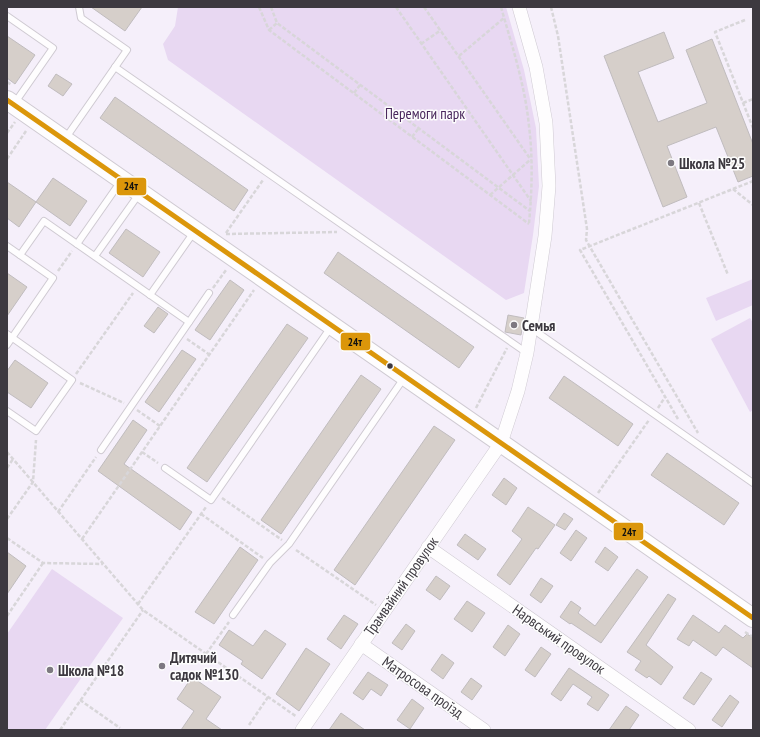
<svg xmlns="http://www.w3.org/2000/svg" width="760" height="737" font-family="'PT Sans Narrow',sans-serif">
<rect width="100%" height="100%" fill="#f5effa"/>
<g fill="#e8d8f2">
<path d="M178,7H506L524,70L536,128L539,186L533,235L524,293L506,300L168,60L163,44L175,26Z"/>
<path d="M753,279V305L716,321L706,298Z"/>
<path d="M750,318L753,323V410L750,412L711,339Z"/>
<path d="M52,569L123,618L45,730H7V634Z"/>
</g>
<g fill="#d6cfca" stroke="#c0bcbe">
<path d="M91,7H142L125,31Z"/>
<path d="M664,32L674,58L638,72L658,122L707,103L686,50L712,39L753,144V176L738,182L716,127L667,146L687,197L663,207L604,56Z"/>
<path d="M7,36L35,55L15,84L7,78Z"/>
<path d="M56,74L72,84L63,96L48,86Z"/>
<path d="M115,97L248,190L234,211L100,118Z"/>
<path d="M53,178L87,201L70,226L36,202Z"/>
<path d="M7,182L36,202L19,227L7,218Z"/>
<path d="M126,229L160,252L143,277L109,253Z"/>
<path d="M338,252L474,347L459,368L324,273Z"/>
<path d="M7,273L27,287L7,316Z"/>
<path d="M230,280L244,290L210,340L195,330Z"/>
<path d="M158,307L168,314L154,333L144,326Z"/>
<path d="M508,315L524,318L521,335L505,332Z"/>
<path d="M287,324L308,338L207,482L187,468Z"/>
<path d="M182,350L196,359L159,412L145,402Z"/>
<path d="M15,360L48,383L31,408L7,392V371Z"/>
<path d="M361,375L381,389L281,534L261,520Z"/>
<path d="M564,376L633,424L618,446L549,398Z"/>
<path d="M133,420L147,430L124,464L192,512L180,530L98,471Z"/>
<path d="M434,426L455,440L355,585L334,570Z"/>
<path d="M667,453L739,503L724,525L651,475Z"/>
<path d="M504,478L517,488L506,505L492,495Z"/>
<path d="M528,507L555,525L538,549L536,548L510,585L497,575L522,539L512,531Z"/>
<path d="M564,513L573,519L565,530L556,525Z"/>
<path d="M576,530L587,538L571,561L560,553Z"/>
<path d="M465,534L486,549L478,560L457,545Z"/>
<path d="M240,547L258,560L214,624L195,612Z"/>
<path d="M605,547L618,557L608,571L595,562Z"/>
<path d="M7,552L26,566L7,594Z"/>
<path d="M637,569L648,577L601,643L571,623L570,624L560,617L571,601L581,608L578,613L595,626Z"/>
<path d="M436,576L450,586L440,600L426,590Z"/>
<path d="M541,578L553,586L541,603L530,595Z"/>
<path d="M668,594L676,599L646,645L673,667L661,685L649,676L647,678L635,670L641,661L627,652Z"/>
<path d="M467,601L485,613L472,632L454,619Z"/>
<path d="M344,615L358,624L341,649L327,639Z"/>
<path d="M693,615L719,633L725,625L743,638L747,634L753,638V668L723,647L716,656L693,640L689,646L677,639Z"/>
<path d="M406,624L415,631L402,650L392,643Z"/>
<path d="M508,625L520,634L505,656L493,647Z"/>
<path d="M229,630L253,646L265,630L286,644L262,679L241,664L243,661L219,645Z"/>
<path d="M541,647L551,654L535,677L525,670Z"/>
<path d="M306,648L330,664L299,711L276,694Z"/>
<path d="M442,654L454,663L443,679L431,670Z"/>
<path d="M569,668L609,695L598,711L587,704L592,697L573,684L561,701L551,694Z"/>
<path d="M368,672L388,685L381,696L371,689L363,700L353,693Z"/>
<path d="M701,672L712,679L694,705L683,698Z"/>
<path d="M192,677L221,697L206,719L222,730H181L194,711L177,699Z"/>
<path d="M471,678L482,686L472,700L461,692Z"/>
<path d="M730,695L739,702L722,727L712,720Z"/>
<path d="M412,699L424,708L410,729L397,720Z"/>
<path d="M626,706L639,715L629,730H609Z"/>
<path d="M341,713L365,730H329Z"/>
</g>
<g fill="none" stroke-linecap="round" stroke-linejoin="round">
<defs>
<g id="lane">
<path d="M7,16L53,48L14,104"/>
<path d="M115,67L527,353"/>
<path d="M65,139L127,50L81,18L79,7"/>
<path d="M77,244L121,181"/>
<path d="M7,246L53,278L7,345"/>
<path d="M20,255L44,221L189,322"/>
<path d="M95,256L139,194"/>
<path d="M150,295L194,232"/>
<path d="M531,328L753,483"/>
<path d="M7,334L72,380L36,431L7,411"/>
<path d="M101,450L209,293"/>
<path d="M165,468L211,500L331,327"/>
<path d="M233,615L270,563L289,544L404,378"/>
</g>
<g id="street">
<path d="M428,547L689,730"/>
<path d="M361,644L484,730"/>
<path d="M302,730L501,443L518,391L527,353L545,236L549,186L546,123L536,67L519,7"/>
</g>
<path id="secondary" d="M7,100L753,618"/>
</defs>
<use href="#lane" stroke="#cfcad2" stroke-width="8"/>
<use href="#street" stroke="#cfcad2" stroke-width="14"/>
<use href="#secondary" stroke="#cfcad2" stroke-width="20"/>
<g stroke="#d8d6d9" stroke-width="2.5" stroke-dasharray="4 2" stroke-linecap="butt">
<path d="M259,7L269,30L529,224"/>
<path d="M271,7L277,23L530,211"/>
<path d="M396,7L531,201"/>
<path d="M424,7L531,160"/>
<path d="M501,7C512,46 525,85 529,126C533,158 532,191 529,223"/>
<path d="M551,7L558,36L587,229L586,240L698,433"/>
<path d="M745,20L715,32L753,128"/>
<path d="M269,30L277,23"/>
<path d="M421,44L441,30"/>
<path d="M459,56L504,18"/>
<path d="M7,82L12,85"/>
<path d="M354,93L360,85"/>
<path d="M743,103L753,99"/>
<path d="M7,133L15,122"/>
<path d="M412,137L419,128"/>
<path d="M7,159L26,131"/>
<path d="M733,189L753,205"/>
<path d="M490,195L530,160"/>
<path d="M699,203L728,275"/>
<path d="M226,233L263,180"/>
<path d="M226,234L337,232"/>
<path d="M58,271L72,251"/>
<path d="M213,288L226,270"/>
<path d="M187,339L210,355"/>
<path d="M76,374L133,293"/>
<path d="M80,383L124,403"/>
<path d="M476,408L507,348"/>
<path d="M658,408L665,397"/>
<path d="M137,410L160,426"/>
<path d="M678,419L580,250L753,181"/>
<path d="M7,452L143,610L297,717"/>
<path d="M142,452L158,463"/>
<path d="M7,468L13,459"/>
<path d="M598,493L649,420"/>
<path d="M222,498L282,540"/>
<path d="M58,512L96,457"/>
<path d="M201,514L263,558"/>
<path d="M7,519L33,482L36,440"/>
<path d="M7,538L43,563L103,564"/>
<path d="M82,539L254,290"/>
<path d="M296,550L376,605"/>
<path d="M138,604L206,507"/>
<path d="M7,616L43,563"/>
<path d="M745,632L753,637"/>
<path d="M206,654L229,622"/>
<path d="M80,700L120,728"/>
<path d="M249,725L268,697"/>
<path d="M60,730L143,610"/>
</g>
<use href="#lane" stroke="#fefdfe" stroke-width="6"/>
<use href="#street" stroke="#fefdfe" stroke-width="13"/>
<use href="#secondary" stroke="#fefdfe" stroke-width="18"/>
<defs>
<path id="bus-1" d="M7,100L753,618"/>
</defs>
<use href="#bus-1" stroke="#fdfdfd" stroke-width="8"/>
<use href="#bus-1" stroke="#db960a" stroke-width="5"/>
</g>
<g fill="#7d7981" stroke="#fdfdfd" stroke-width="1.5">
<circle cx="671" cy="163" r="4"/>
<circle cx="514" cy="325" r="4"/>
<circle cx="162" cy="666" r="4"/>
<circle cx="50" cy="670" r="4"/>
</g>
<circle fill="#3d3940" stroke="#fdfdfd" stroke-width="1.5" cx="390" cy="366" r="3.5"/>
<g text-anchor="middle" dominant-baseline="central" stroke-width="3" stroke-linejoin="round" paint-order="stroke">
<g font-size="15" fill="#49275c" stroke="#fdfdfd">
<text x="425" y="113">Перемоги парк</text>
</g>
<g font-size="15" font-weight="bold" fill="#3d3940" stroke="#fdfdfd" text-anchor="start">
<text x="679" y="163">Школа №25</text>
<text x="522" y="325">Семья</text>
<text x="170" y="657">Дитячий<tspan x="170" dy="17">садок №130</tspan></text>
<text x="58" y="670">Школа №18</text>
</g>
<g font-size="15" fill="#3d3940" stroke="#fdfdfd">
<text transform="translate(401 586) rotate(-55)">Трамвайний провулок</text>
<text transform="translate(559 639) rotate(35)">Нарвський провулок</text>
<text transform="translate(423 687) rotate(35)">Матросова проїзд</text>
</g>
</g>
<g stroke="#fdfdfd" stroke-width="1.5">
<rect x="116" y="177" width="31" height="19" rx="4" fill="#db960a"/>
<rect x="340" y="332" width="31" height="19" rx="4" fill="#db960a"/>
<rect x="613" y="522" width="31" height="19" rx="4" fill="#db960a"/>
</g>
<g font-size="11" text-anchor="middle" font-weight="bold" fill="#111">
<text x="131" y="190">24т</text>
<text x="355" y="346">24т</text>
<text x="629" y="536">24т</text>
</g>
<rect width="760" height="737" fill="none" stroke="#3d3940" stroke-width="16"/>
</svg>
